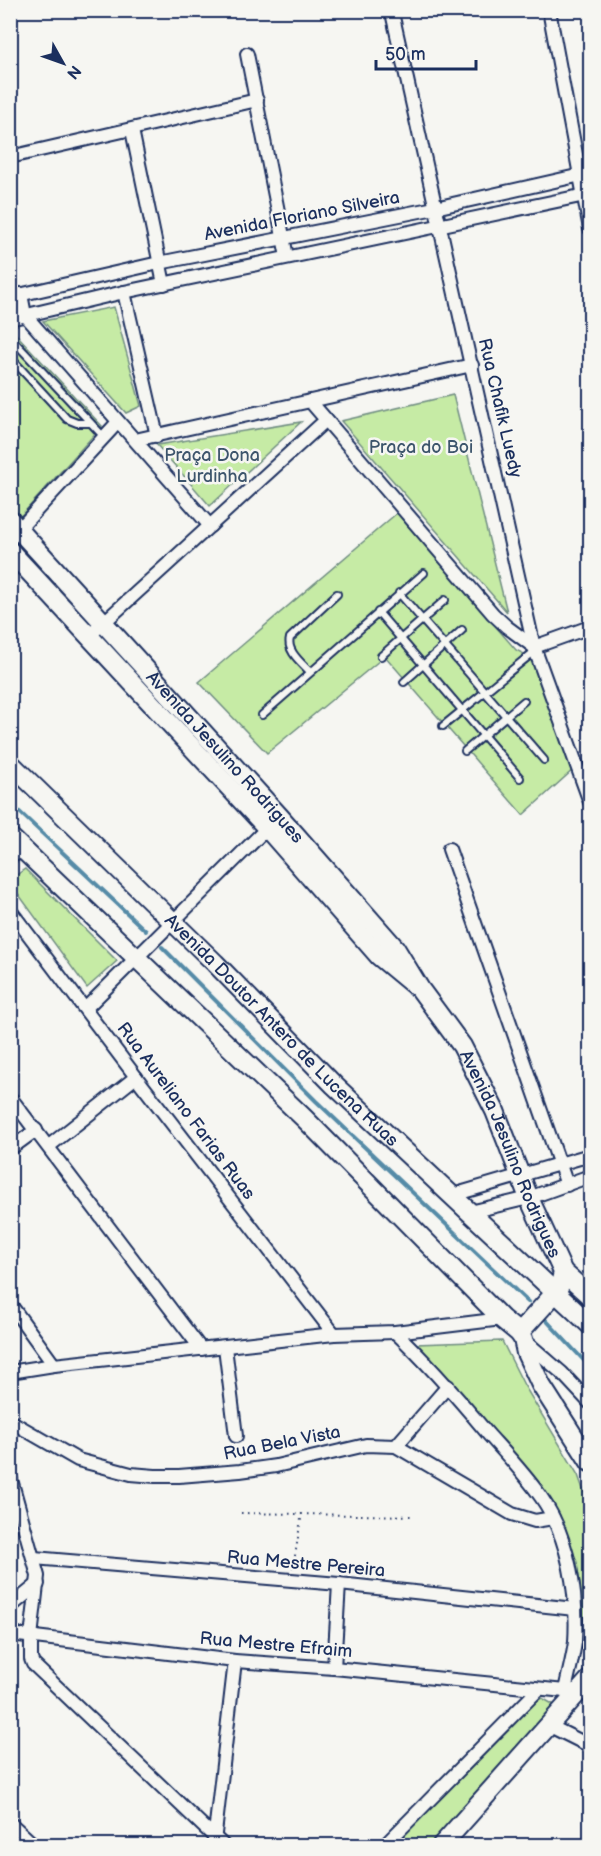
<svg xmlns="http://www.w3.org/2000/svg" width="601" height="1856" font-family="'Balsamiq Sans',sans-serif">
<rect width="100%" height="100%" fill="#f6f6f2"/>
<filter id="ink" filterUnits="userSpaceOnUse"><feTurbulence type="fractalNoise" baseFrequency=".0167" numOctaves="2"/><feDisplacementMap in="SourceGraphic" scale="12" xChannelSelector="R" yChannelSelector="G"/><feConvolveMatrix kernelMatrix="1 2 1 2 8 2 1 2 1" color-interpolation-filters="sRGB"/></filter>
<g filter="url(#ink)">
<g fill="#c6eba5" stroke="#708d82" stroke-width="1.5">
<path d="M114,307L141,406L126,413L43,321Z"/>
<path d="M16,334L102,426L18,519L10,511V335Z"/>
<path d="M453,395L507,612L341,421Z"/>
<path d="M301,422L210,506L157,445Z"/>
<path d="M397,513L516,650L538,661L575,768L523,815L385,656L267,753L199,682Z"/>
<path d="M25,869L117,961L87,988L11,884V879Z"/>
<path d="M502,1341L524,1385L578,1475L590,1509V1653L586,1667L584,1620L577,1562L563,1526L542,1487L416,1344Z"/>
<path d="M542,1698L556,1706L432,1845L394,1846L527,1708Z"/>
</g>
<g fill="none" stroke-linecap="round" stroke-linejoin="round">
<g stroke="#558ba7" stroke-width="4">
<path d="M10,803L146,931"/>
<path d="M162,947L316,1101L528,1302"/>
<path d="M545,1319L590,1367"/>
</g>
<defs>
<g id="lane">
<path d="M10,337L104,437"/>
<path d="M10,357L67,419L77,423H90"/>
<path d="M10,477L12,483L10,496"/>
<path d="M399,593L544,760"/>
<path d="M378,612L520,778"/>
<path d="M381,656L445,600"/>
<path d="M310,672C302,663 286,651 290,638L337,594"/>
<path d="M404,682L462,630"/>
<path d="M262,715L424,573"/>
<path d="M443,726L535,651"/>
<path d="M465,751L524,701"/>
</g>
<g id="street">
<path d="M549,10L590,229"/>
<path d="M393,17L534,647L590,802"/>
<path d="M247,54L287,257"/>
<path d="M132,130L164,284"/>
<path d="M10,157L257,100"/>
<path d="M124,292L157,436"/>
<path d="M21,294L25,315L210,526"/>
<path d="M10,297L159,263L435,208L590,173"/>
<path d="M10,319L124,292L590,194"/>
<path d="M310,401L493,614L507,627L534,647"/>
<path d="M135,440L472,365"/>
<path d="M10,539L118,422"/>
<path d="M89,636L326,420"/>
<path d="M534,647L590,627"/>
<path d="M449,849L567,1185"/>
<path d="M10,857L24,850"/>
<path d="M10,910L136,1077L334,1334"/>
<path d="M86,1008L272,823"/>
<path d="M10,1097L201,1349"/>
<path d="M49,1146L136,1077"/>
<path d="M10,1149L36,1130"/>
<path d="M453,1195L590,1155"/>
<path d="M470,1212L529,1198L590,1176"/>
<path d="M10,1304L54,1365"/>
<path d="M395,1332C429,1364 458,1398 488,1434C506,1454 525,1474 541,1497C569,1537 578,1594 575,1642C573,1658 568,1675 565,1691"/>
<path d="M523,1339L562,1373L590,1403"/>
<path d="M225,1347L236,1436"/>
<path d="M10,1372L54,1365L334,1334L395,1332L502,1319"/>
<path d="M10,1421L78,1460L131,1474L155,1476H179L240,1471L276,1466L366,1445L396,1446L512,1514L535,1521L553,1518"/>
<path d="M396,1446L448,1386"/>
<path d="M10,1476L38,1576L31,1637V1659L33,1664L224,1846"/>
<path d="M34,1558L339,1584L575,1609"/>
<path d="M10,1607L38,1584"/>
<path d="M10,1634L235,1661L334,1668L565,1691L578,1695"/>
<path d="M334,1668L339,1584"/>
<path d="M550,1726L590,1746"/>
<path d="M10,1823L35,1846"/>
<path d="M214,1842L235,1661"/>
<path d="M384,1846L539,1689"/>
</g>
<g id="secondary">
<path id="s1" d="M10,520L279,816L395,948L420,989L462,1046L495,1111L529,1198L563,1272L560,1285L555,1293L519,1333"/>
<path d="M10,551L267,828L379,956L414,985"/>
<path id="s2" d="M10,763L215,963L334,1085L590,1325"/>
<path d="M10,837L305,1119L502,1319L519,1333L523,1339L526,1353L541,1385L590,1462"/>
<path d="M563,1272L590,1296"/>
<path d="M441,1846L590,1679"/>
</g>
</defs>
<use href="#lane" stroke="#1b2f5e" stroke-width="10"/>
<use href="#street" stroke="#1b2f5e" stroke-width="16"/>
<use href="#secondary" stroke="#1b2f5e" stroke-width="22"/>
<g stroke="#1b2f5e" stroke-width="2" stroke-dasharray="1.5 4.5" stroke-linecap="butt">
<path d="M241,1513L414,1516"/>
<path d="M293,1568L302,1513"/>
</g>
<use href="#lane" stroke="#f6f6f2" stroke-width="6"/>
<use href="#street" stroke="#f6f6f2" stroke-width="12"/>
<use href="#secondary" stroke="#f6f6f2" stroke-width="18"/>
</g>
</g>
<g text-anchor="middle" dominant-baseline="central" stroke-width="5" stroke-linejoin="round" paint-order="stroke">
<g font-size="18" fill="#1b2f5e" stroke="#f6f6f2">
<text transform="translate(302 216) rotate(-11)">Avenida Floriano Silveira</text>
<text transform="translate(500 408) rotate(77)">Rua Chafik Luedy</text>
<text stroke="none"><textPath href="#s1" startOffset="320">Avenida Jesulino Rodrigues</textPath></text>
<text stroke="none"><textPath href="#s2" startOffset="381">Avenida Doutor Antero de Lucena Ruas</textPath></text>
<text transform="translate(186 1111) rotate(53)">Rua Aureliano Farias Ruas</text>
<text stroke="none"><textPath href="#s1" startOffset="813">Avenida Jesulino Rodrigues</textPath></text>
<text transform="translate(282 1443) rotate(-11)">Rua Bela Vista</text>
<text transform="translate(306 1564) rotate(5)">Rua Mestre Pereira</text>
<text transform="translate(276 1645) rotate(5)">Rua Mestre Efraim</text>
</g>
<g font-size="18" fill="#3d556c" stroke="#f6f6f2">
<text x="421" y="447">Praça do Boi</text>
<text x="212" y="455">Praça Dona<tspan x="212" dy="21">Lurdinha</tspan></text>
</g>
</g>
<rect width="601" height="1856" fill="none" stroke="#f6f6f2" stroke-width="36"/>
<rect x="18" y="18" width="565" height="1820" fill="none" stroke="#1b2f5e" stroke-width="2" filter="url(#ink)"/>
<g transform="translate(63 63) rotate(130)" stroke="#f6f6f2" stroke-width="4.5" paint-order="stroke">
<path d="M0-4.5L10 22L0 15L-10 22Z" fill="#1b2f5e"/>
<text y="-9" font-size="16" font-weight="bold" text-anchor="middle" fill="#1b2f5e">N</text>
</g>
<path d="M376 60v9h100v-9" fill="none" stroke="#1b2f5e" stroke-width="3"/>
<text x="385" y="60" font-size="18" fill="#1b2f5e" stroke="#f6f6f2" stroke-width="4.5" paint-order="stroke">50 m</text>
</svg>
